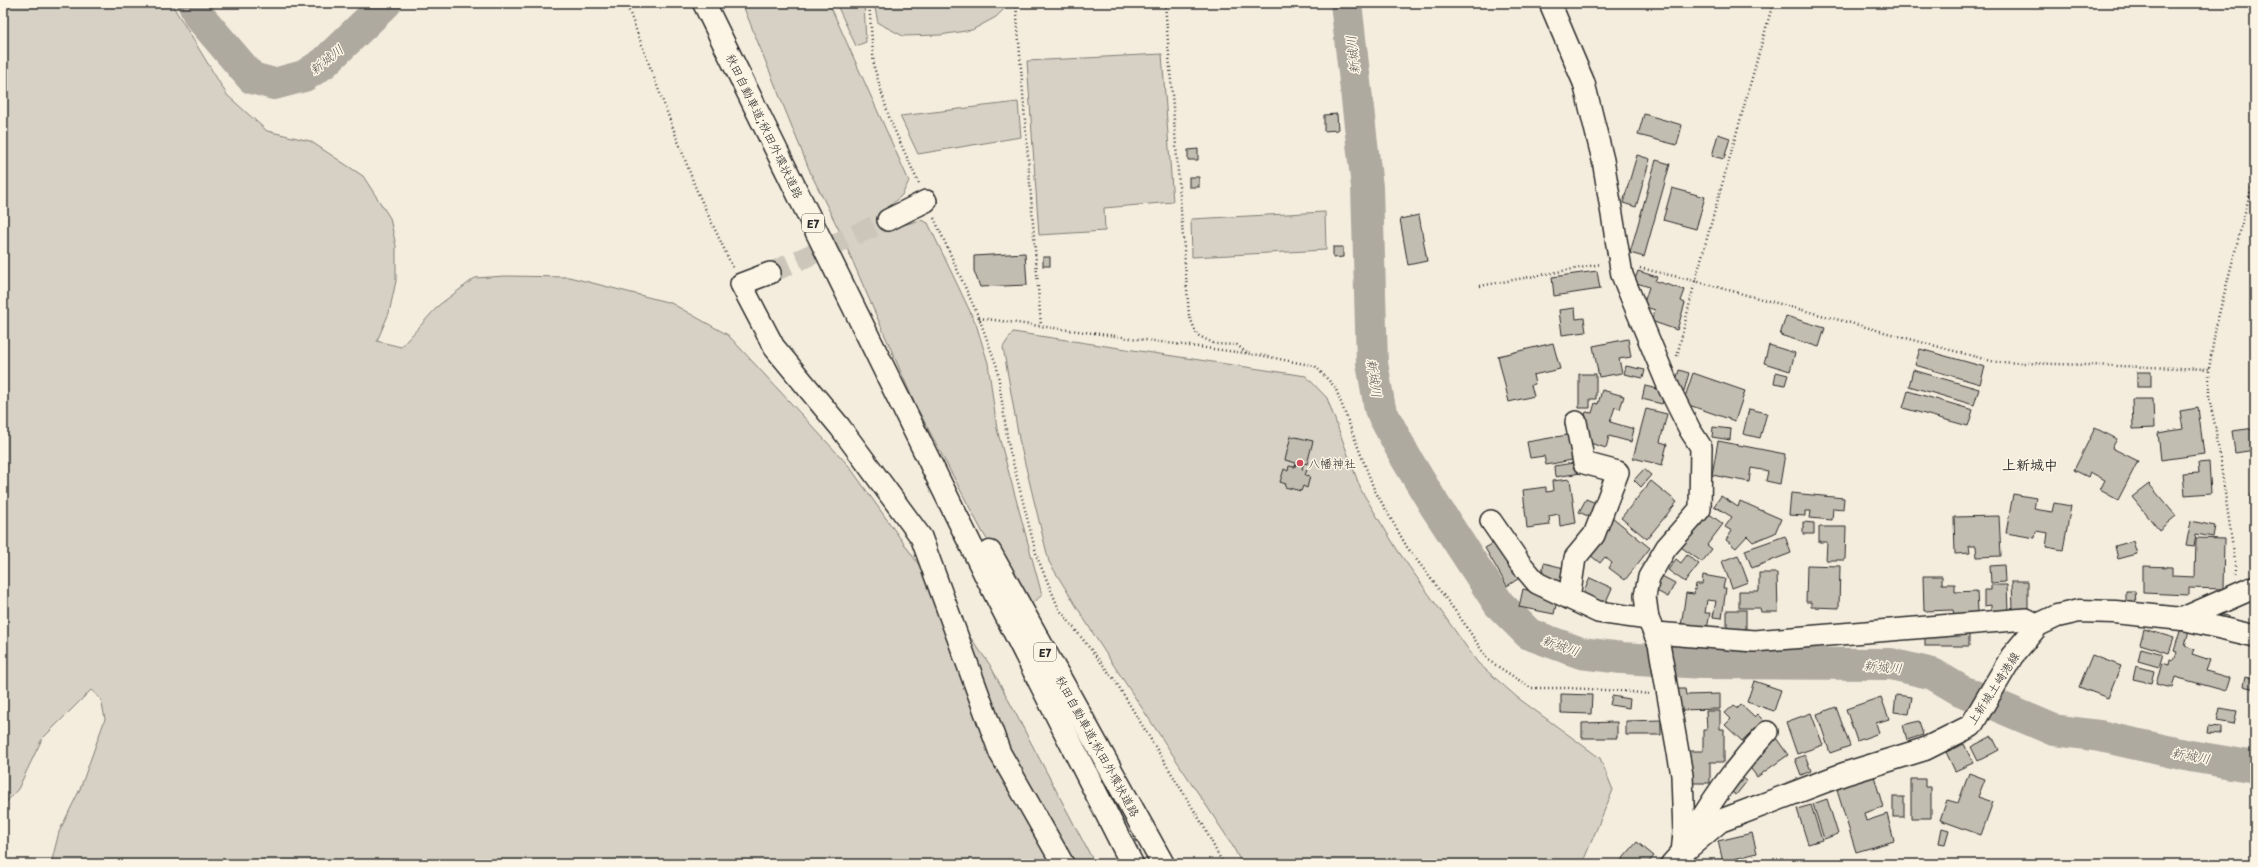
<svg xmlns="http://www.w3.org/2000/svg" width="2258" height="867" font-family="'Playpen Sans','Klee One',sans-serif">
<rect width="100%" height="100%" fill="#f4edde"/>
<filter id="ink" filterUnits="userSpaceOnUse"><feTurbulence type="fractalNoise" baseFrequency=".025" numOctaves="2"/><feDisplacementMap in="SourceGraphic" scale="8" xChannelSelector="R" yChannelSelector="G"/><feConvolveMatrix kernelMatrix="1 2 1 2 8 2 1 2 1" color-interpolation-filters="sRGB"/></filter>
<g filter="url(#ink)">
<g fill="#d6d1c4" stroke="#807e78">
<path d="M3,3H171L227,95L267,131L310,141L363,176L390,218L396,246V281L389,313L377,341L401,347L439,305L475,278L505,276L569,277L671,303L728,335L849,466L990,665L1095,864H51L59,832L80,789L105,719L101,699L91,690L42,739L18,789L3,806Z"/>
<path d="M742,3H829L909,181L902,195L891,205L903,225L921,220L928,223L976,324L988,363L997,429L1042,595L1034,602L1027,601L983,533L914,402L839,230L811,174Z"/>
<path d="M836,3H864L866,42L856,46Z"/>
<path d="M874,3H1010L996,17L972,30L940,35L903,36L878,23Z"/>
<path d="M1162,54L1173,202L1104,208L1105,231L1039,235L1027,61Z"/>
<path d="M1018,102L1021,137L918,154L900,116Z"/>
<path d="M1325,212L1326,250L1192,257L1191,219Z"/>
<path d="M1013,332L1306,376L1327,398L1361,490L1398,551L1478,663L1518,698L1600,758L1613,790L1582,864H1242L1231,843L1099,643L1049,562L1019,439L1003,347Z"/>
</g>
<g fill="none" stroke-linecap="round" stroke-linejoin="round">
<g stroke="#afaaa0" stroke-width="32">
<path d="M193,3L199,16L252,78L274,84L304,76L324,63L386,3"/>
<path d="M1346,3L1367,187L1372,363L1380,409L1406,458L1435,506L1499,604L1529,634L1581,653L1622,658L1702,663L1891,664L1933,674L1960,690L2054,730L2100,736L2190,756L2255,767"/>
</g>
</g>
<g fill="#c2bdb1" stroke="#2b2b2b">
<path d="M1337,114L1338,130L1324,131V115Z"/>
<path d="M1644,114L1682,125L1677,145L1638,135Z"/>
<path d="M1718,134L1730,138L1724,159L1712,156Z"/>
<path d="M1198,149V160H1188V150Z"/>
<path d="M1637,155L1650,159L1636,207L1623,203Z"/>
<path d="M1656,160L1670,164L1644,257L1630,253Z"/>
<rect x="1189" y="177" width="10" height="10"/>
<path d="M1672,188L1705,197L1696,229L1663,220Z"/>
<path d="M1419,215L1427,261L1408,265L1400,219Z"/>
<path d="M1333,247H1343V257L1333,258Z"/>
<path d="M1025,253L1027,285L980,287L974,271V256Z"/>
<rect x="1043" y="257" width="7" height="9"/>
<path d="M1597,271L1600,289L1554,296L1552,277Z"/>
<path d="M1638,271L1657,277L1655,281L1685,290L1681,301L1685,303L1677,330L1651,321L1655,310L1643,306L1649,287L1634,282Z"/>
<path d="M1575,308L1576,319L1584,318L1586,332L1562,335L1559,310Z"/>
<path d="M1786,316L1825,328L1819,347L1780,335Z"/>
<path d="M1628,339L1631,357L1619,359L1622,373L1599,377L1593,346Z"/>
<path d="M1553,343L1560,369L1533,375L1535,384L1531,385L1534,396L1509,402L1498,356Z"/>
<path d="M1769,345L1795,353L1790,371L1764,363Z"/>
<path d="M1920,349L1985,367L1980,384L1915,365Z"/>
<path d="M1626,366L1645,370L1643,378L1624,374Z"/>
<path d="M1679,370L1689,373L1684,391L1674,388Z"/>
<path d="M1913,370L1979,389L1974,405L1909,386Z"/>
<path d="M1776,372L1788,375L1785,385L1774,383Z"/>
<rect x="2137" y="372" width="14" height="15"/>
<path d="M1693,373L1745,391L1735,421L1683,403Z"/>
<path d="M1579,374H1596V399H1590V408H1579Z"/>
<path d="M1645,386L1666,391L1662,404L1642,399Z"/>
<path d="M1602,390L1624,396L1620,409L1615,407L1610,422L1634,429L1631,442L1609,436L1606,448L1590,443L1591,440L1583,437L1581,430L1586,412L1592,413L1595,403L1598,404Z"/>
<path d="M1908,391L1973,410L1968,426L1903,408Z"/>
<path d="M2132,399H2153L2154,428L2133,429Z"/>
<path d="M2198,408L2204,454L2161,460L2158,433L2183,429L2180,411Z"/>
<path d="M1646,409L1667,414L1660,442L1667,444L1662,465L1633,458Z"/>
<path d="M1749,409L1767,413L1760,438L1743,434Z"/>
<path d="M1713,427L1731,429L1730,440L1712,437Z"/>
<path d="M2095,428L2117,439L2112,448L2138,461L2118,500L2100,490L2105,480L2090,472L2088,477L2074,470Z"/>
<path d="M2255,428V450L2235,453L2232,431Z"/>
<path d="M1573,434L1577,459L1546,465L1544,456L1530,458L1527,442Z"/>
<path d="M1291,436L1313,441L1307,464L1304,463L1302,469L1307,470L1305,475L1310,476L1307,488L1303,486L1301,491L1285,487L1286,484L1280,482L1284,469L1288,471L1289,466L1295,467L1296,463L1285,460Z"/>
<path d="M1718,441L1785,454L1780,484L1766,481L1768,471L1751,468L1749,482L1712,475Z"/>
<path d="M1580,462L1581,473L1555,477L1554,466Z"/>
<path d="M2209,462L2211,493L2185,495L2183,474L2199,473L2198,463Z"/>
<path d="M1644,469L1651,475L1641,487L1634,480Z"/>
<path d="M1570,479L1576,523L1560,526L1559,514L1549,516L1550,525L1527,528L1523,490L1546,487V492L1553,491L1552,481Z"/>
<path d="M1651,481L1677,502L1647,539L1621,518Z"/>
<path d="M2149,484L2176,516L2159,530L2132,497Z"/>
<path d="M1791,493L1844,498L1843,509L1833,508L1832,520L1810,518L1811,511H1805V516L1789,515Z"/>
<path d="M2013,494L2036,498L2034,509L2052,512L2054,503L2071,506L2063,550L2046,547L2048,533L2036,531L2035,538L2006,533Z"/>
<rect x="2251" y="495" width="4" height="40"/>
<path d="M1721,496L1738,507L1740,501L1781,519L1775,533L1753,542L1747,536L1736,548L1726,540L1732,531L1725,527L1732,517L1714,506Z"/>
<path d="M1586,499L1601,505L1594,519L1579,512Z"/>
<path d="M1704,510L1723,524L1707,545L1712,549L1702,562L1678,545Z"/>
<path d="M1999,516L2001,556L1977,557L1976,546H1969L1970,553L1955,554L1954,517Z"/>
<path d="M1612,517L1650,548L1625,580L1609,568L1612,563L1605,557L1600,563L1585,551Z"/>
<path d="M2191,521L2215,526L2213,537L2196,534L2194,546L2186,545Z"/>
<path d="M1803,522L1814,523V534H1803Z"/>
<path d="M1819,527H1846L1845,560H1826L1827,542H1819Z"/>
<path d="M1785,536L1791,553L1752,568L1745,550Z"/>
<path d="M2196,538L2224,539L2223,589L2189,588V595L2143,593V566L2172,567V576L2195,577Z"/>
<path d="M1499,540L1521,577L1507,586L1485,548Z"/>
<path d="M2133,541L2137,554L2118,559L2115,546Z"/>
<path d="M1687,555L1699,564L1685,582L1668,570L1676,559L1681,563Z"/>
<path d="M1738,555L1748,582L1732,588L1722,561Z"/>
<path d="M1544,563L1568,569L1564,587L1540,581Z"/>
<path d="M1807,565L1840,566L1839,608L1811,607V602H1806Z"/>
<path d="M2004,565L2005,582L1991,583L1990,566Z"/>
<path d="M1759,573H1777L1778,612H1761L1760,608H1739V591H1759Z"/>
<path d="M1658,574L1675,583L1668,597L1651,588Z"/>
<path d="M1703,575L1725,579L1723,588H1726L1722,618L1713,617L1716,601L1707,600L1705,613H1710L1707,629L1681,626L1686,593L1694,594L1696,584H1702Z"/>
<path d="M1923,576H1942V584H1955V592L1977,591L1978,613L1954,614L1953,610L1924,611Z"/>
<path d="M1590,578L1612,588L1604,606L1582,596Z"/>
<path d="M2012,581H2028V610H2013Z"/>
<path d="M1991,585H2007L2008,611H1991V605L1984,606V590H1991Z"/>
<path d="M1523,589L1558,597L1554,614L1519,607Z"/>
<path d="M2126,591H2135L2136,604H2126Z"/>
<rect x="1727" y="610" width="19" height="19"/>
<path d="M2218,614L2228,616L2226,626L2216,624Z"/>
<path d="M2181,628L2189,630L2185,646L2194,649L2192,654L2210,660L2206,671L2230,678L2226,691L2175,677L2172,688L2156,684L2162,663L2169,665L2170,659L2174,660L2177,652L2174,651Z"/>
<path d="M2144,629L2174,638L2169,653L2140,644Z"/>
<rect x="1925" y="631" width="44" height="15"/>
<path d="M2141,648L2163,654L2159,667L2138,661Z"/>
<path d="M2092,655L2121,666L2108,698L2079,687Z"/>
<path d="M2136,666L2154,671L2151,683L2133,679Z"/>
<path d="M2245,677L2255,680V689L2243,686Z"/>
<path d="M1754,681L1781,690L1774,711L1747,702Z"/>
<path d="M1676,689H1685L1686,695L1720,694V709L1677,710Z"/>
<path d="M1561,694L1592,695L1591,714L1561,713Z"/>
<path d="M1896,695L1912,697L1909,714L1894,712Z"/>
<path d="M1612,696L1630,699L1629,708L1610,705Z"/>
<path d="M1881,697L1889,719L1876,723L1879,733L1857,741L1846,709Z"/>
<path d="M1734,705L1738,708L1741,705L1754,717L1757,714L1763,720L1742,741L1725,725L1731,719L1725,713Z"/>
<path d="M1836,707L1850,746L1830,753L1817,714Z"/>
<path d="M2220,708L2237,711L2234,724L2217,721Z"/>
<path d="M1706,711H1720V729H1724V762H1710V783H1689V751H1703V730H1707Z"/>
<path d="M1811,713L1823,745L1797,754L1786,722Z"/>
<path d="M1661,720V735H1626V721Z"/>
<path d="M1919,721L1923,735L1907,740L1903,725Z"/>
<path d="M1617,722V738H1582V723Z"/>
<path d="M2208,726L2221,727V734L2207,733Z"/>
<path d="M1774,735L1788,755L1757,777L1746,762L1768,747L1765,741Z"/>
<path d="M1992,736L1999,750L1978,761L1971,747Z"/>
<path d="M1964,744L1973,763L1955,771L1946,752Z"/>
<path d="M1805,755L1811,771L1801,775L1795,759Z"/>
<path d="M1969,773L1985,779L1978,797L1993,802L1981,835L1940,820L1947,800L1958,803Z"/>
<path d="M1737,774L1747,781L1736,795L1726,788Z"/>
<path d="M1874,776L1883,807L1864,813L1866,821L1887,814L1894,841L1856,852L1836,787Z"/>
<path d="M1911,779H1925V787H1931V818H1911Z"/>
<rect x="1893" y="797" width="11" height="20"/>
<path d="M1827,799L1838,834L1824,839L1813,804Z"/>
<path d="M1811,805L1822,840L1808,844L1797,809Z"/>
<path d="M1942,828L1949,830L1945,844L1939,843Z"/>
<path d="M1752,833L1757,853L1723,862L1718,841Z"/>
<path d="M1637,842L1654,856L1647,864H1618Z"/>
</g>
<g fill="none" stroke-linecap="round" stroke-linejoin="round">
<path stroke="#ccc6ba" stroke-width="21" stroke-dasharray="21 10" stroke-linecap="butt" d="M770,273L888,220"/>
<defs>
<g id="minor">
<path d="M1550,3L1584,83L1603,160L1622,275L1669,388L1690,430L1701,447L1700,509L1666,548L1649,577L1645,596L1648,619L1659,644L1682,775L1684,833L1682,853"/>
<path d="M888,220L926,201"/>
<path d="M770,273L741,284L774,347L840,427L921,537L1000,753L1063,864"/>
<path d="M1491,521L1520,563L1537,583L1598,612L1648,619"/>
<path d="M1569,598L1575,558L1594,535L1618,472L1584,463L1576,422"/>
<path d="M2182,619L2255,636"/>
<path d="M1656,633L1754,641L2026,619L2038,625"/>
<path d="M1685,847C1709,803 1733,769 1767,732"/>
</g>
<path id="secondary" d="M1672,864L1682,853L1720,821L1844,774L1925,749L1971,726L2012,656L2038,625L2057,616L2079,611L2115,612L2182,619L2255,587"/>
<g id="motorway">
<path d="M704,3L986,576L1132,864"/>
<path d="M990,552L1163,864"/>
</g>
</defs>
<use href="#minor" stroke="#2b2b2b" stroke-width="24"/>
<use href="#secondary" stroke="#2b2b2b" stroke-width="25"/>
<use href="#motorway" stroke="#2b2b2b" stroke-width="25"/>
<g stroke="#2b2b2b" stroke-width="2.5" stroke-dasharray="1 3" stroke-linecap="butt">
<path d="M626,3L696,189L733,268"/>
<path d="M869,3L874,67L890,120L919,184"/>
<path d="M1016,3L1041,326"/>
<path d="M1165,3L1189,315L1197,335L1215,344L1237,345L1247,353"/>
<path d="M934,218L979,318L997,367L1008,443L1037,557L1059,609L1114,679L1203,825L1223,864"/>
<path d="M1640,268L1695,281L1995,362L2209,369"/>
<path d="M1480,286L1601,264"/>
<path d="M979,318L1259,355L1315,366L1335,387L1374,489L1407,547L1462,620L1488,660L1531,688H1569L1623,691L1649,694"/>
<path d="M1677,356L1695,281L1773,3"/>
<path d="M2235,574V561L2215,425L2209,398V369L2216,326L2255,173"/>
<path d="M3,861L6,864"/>
</g>
<use href="#minor" stroke="#fcf5e5" stroke-width="21"/>
<use href="#secondary" stroke="#fcf5e5" stroke-width="22"/>
<use href="#motorway" stroke="#fcf5e5" stroke-width="22"/>
</g>
</g>
<circle fill="#d1495b" stroke="#fcf5e5" stroke-width="1.5" cx="1300" cy="463" r="4"/>
<g text-anchor="middle" dominant-baseline="central" stroke-width="3" stroke-linejoin="round" paint-order="stroke">
<g fill="#fcf5e5" stroke="#6a6863" stroke-width="1">
<rect x="802" y="214" width="22" height="18" rx="3"/>
<rect x="1034" y="643" width="22" height="18" rx="3"/>
</g>
<g font-size="11" font-weight="bold" fill="#2b2b2b">
<text x="813" y="223">E7</text>
<text x="1045" y="652">E7</text>
</g>
<g font-size="12" fill="#2b2b2b" stroke="#fcf5e5">
<text transform="translate(765 126) rotate(64)">秋田自動車道;秋田外環状道路</text>
<text transform="translate(1993 688) rotate(-57)">上新城土崎港線</text>
<text transform="translate(1098 746) rotate(61)">秋田自動車道;秋田外環状道路</text>
</g>
<g font-size="12" fill="#2b2b2b" stroke="#fcf5e5" text-anchor="start">
<text x="1308" y="463">八幡神社</text>
</g>
<g font-size="13" font-style="italic" fill="#595754" stroke="#fcf5e5">
<text transform="translate(1352 55) rotate(-96)">新城川</text>
<text transform="translate(326 59) rotate(-39)">新城川</text>
<text transform="translate(1375 378) rotate(82)">新城川</text>
<text transform="translate(1561 645) rotate(19)">新城川</text>
<text transform="translate(1883 666) rotate(5)">新城川</text>
<text transform="translate(2191 755) rotate(10)">新城川</text>
</g>
<g font-size="14" font-weight="bold" fill="#2b2b2b" stroke="#fcf5e5">
<text x="2030" y="464">上新城中</text>
</g>
</g>
<rect width="2258" height="867" fill="none" stroke="#fcf5e5" stroke-width="16"/>
<rect x="8" y="8" width="2242" height="851" fill="none" stroke="#2b2b2b" stroke-width="1.5" filter="url(#ink)"/>
</svg>
